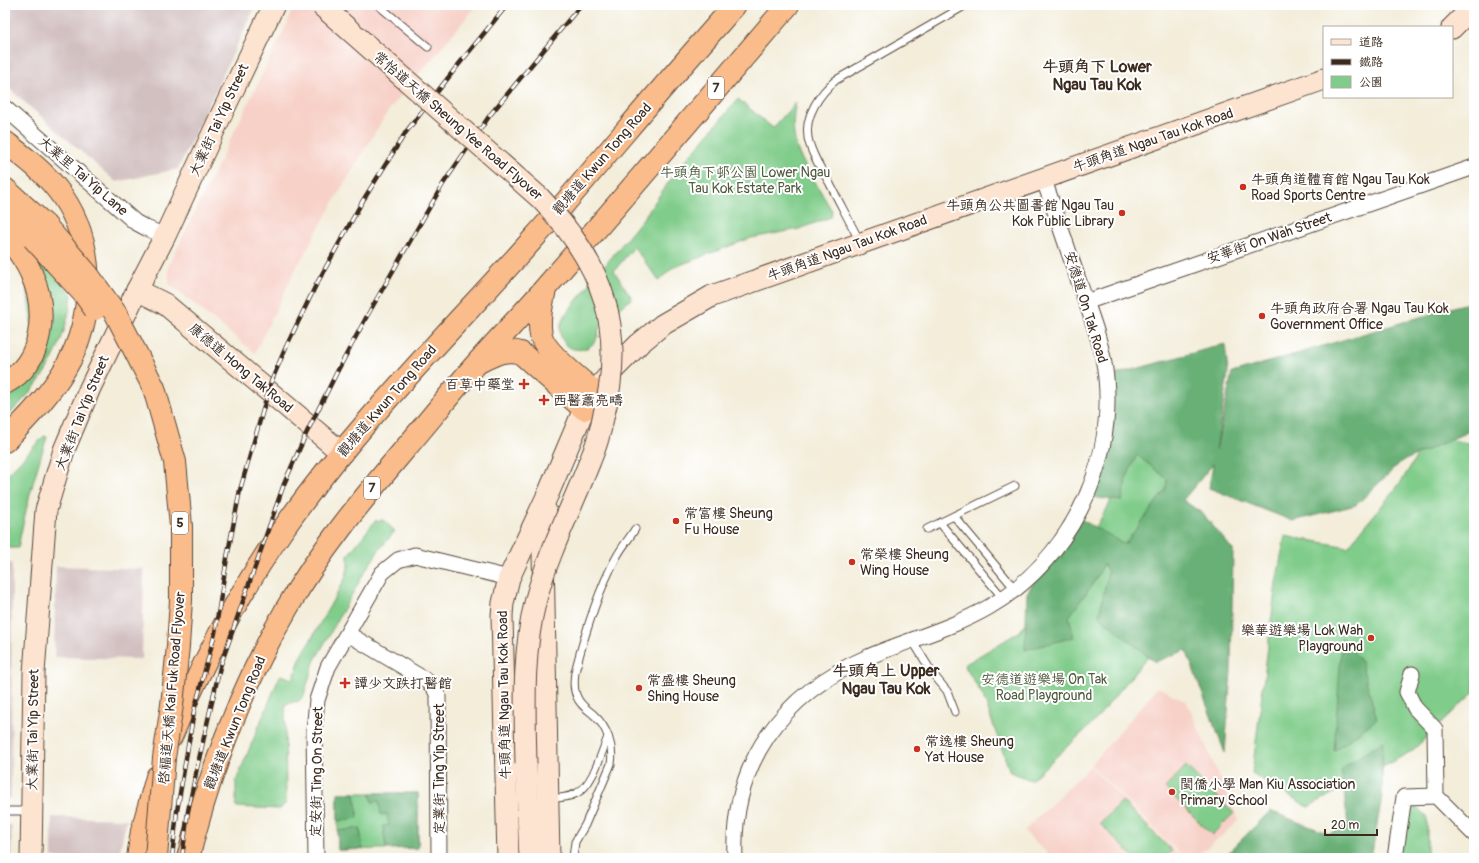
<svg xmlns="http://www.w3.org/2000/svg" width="1479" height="863" font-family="Pangolin,'LXGW WenKai TC',sans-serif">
<rect width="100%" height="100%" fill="#fff"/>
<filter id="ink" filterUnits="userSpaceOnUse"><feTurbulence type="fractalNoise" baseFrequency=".025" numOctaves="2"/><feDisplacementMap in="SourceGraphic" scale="8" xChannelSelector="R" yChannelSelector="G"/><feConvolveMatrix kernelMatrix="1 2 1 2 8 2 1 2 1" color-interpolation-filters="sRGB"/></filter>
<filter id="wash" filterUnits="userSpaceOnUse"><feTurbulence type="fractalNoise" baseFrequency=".012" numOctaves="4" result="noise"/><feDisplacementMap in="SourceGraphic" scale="16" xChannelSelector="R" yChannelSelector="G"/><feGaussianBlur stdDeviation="0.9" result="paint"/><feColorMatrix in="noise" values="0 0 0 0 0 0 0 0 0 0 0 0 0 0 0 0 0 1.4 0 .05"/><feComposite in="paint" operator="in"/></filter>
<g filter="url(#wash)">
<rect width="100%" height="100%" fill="#f3edda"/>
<g fill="#f7d1c8">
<path d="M293,5H477L388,111L341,189L294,272L255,353L169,284L168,267L287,24Z"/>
<path d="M1158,687L1187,702L1238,820L1232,827L1207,848L1191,858H1184L1091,765Z"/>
<path d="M1090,766L1182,858H1052L1024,831Z"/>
</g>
<g fill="#d2bfc0">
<path d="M5,5H256L178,169L116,182L5,85Z"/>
<path d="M5,563H12L11,798H5Z"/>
<path d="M56,566L144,569L142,659L54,657Z"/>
<path d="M52,817L127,819L118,858H52Z"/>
<path d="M5,825H12L11,858H5Z"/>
</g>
<g fill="#80cc8a" stroke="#5e7b54">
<path d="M738,99L773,128L796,102C792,121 792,138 800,156L832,211L831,217L799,229L751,238L672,268L659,281L634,247L614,271L632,298C622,306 610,314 601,324C598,328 599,333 597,338C591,351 572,354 564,342C557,333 560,326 564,316L645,216L675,173Z"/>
<path d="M20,235L72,295C67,328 57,358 36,385C27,397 15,408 5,419V392L37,366Z"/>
<path d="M1216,388L1170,510L1149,655L1093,723L1031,780L1010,772L983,696L964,665L1019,632L1043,606L1063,582L1109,505L1127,451Z"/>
<path d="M44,436L47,437C35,474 25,510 18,548H5V477Z"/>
<path d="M1429,436L1474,444V692L1412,751L1308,807L1252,773L1276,583L1285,536L1348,547L1401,482Z"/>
<path d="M383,520L395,531L379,550L364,573L314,662L304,695L299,701L285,704L286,803L280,809L236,807V781L279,678L281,675L293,679L300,659L345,579L348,568V555L375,521Z"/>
<path d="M1186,766L1234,813L1212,835L1165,788Z"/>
<path d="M338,793H418V848L338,850Z"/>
<path d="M1122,801L1172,851L1165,858H1135L1100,824Z"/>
<path d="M1410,802L1427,817V858H1388Z"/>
</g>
<g fill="#68b076" stroke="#526d4a">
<path d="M1474,301V429L1401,462L1356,505L1293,521L1209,488L1213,464L1183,500L1203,514L1233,550L1231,671L1225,753L1186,650L1155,662L1099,616L1108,572L1104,564L1094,582L1069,617L1074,637L1025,650L1027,593L1075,516L1125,544L1166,489L1167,479L1137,455L1126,479L1122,501L1083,496L1099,473L1107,377L1225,344L1228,373L1216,450L1232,373Z"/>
<path d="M1342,637L1361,662L1377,719L1334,751Z"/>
<path d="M1383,741L1382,797L1371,858H1223L1270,811L1329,834L1348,825L1341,769Z"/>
<path d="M338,793H355L358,818L338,821Z"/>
<path d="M370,793H418V848L386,849L383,826L389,825L387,814L381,815L379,801L372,802Z"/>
<path d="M360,828L363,849L338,850V831Z"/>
</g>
</g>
<g filter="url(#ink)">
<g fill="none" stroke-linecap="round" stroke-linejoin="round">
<defs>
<g id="lane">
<path d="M378,5L428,47"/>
<path d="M860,242C850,222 839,202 829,182C821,169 811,153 808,138C804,116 820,93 836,80L966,5"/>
<path d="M954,516L1015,589"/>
<path d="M940,523L1003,598"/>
<path d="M927,529L1015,486"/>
<path d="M912,640L933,674L947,691L955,712"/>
<path d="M549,798C559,798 568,798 577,793C593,785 601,753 608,737"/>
<path d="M5,811H31"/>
<path d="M573,858L575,842L585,825L611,764C614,746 607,727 594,715C587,709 580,705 577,697C573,689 574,680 575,672C585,633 597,593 616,558C621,548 629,539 635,529"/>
</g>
<g id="street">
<path d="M5,108L135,222L146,228L165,236"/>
<path d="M1086,302L1474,167"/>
<path d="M348,634L424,679L433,686L438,696L439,858"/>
<path d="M1412,674L1407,692L1415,708L1435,729L1436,796L1474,834"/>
<path d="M316,858L314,731L317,700L328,667L382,573L398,560L415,555L509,578"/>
<path d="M735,858C731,763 782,694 868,657C908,640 951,629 989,607C1067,562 1115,468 1106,378C1103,345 1090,313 1079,282C1067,247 1056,213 1043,178"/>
<path d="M1395,858L1404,797L1436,796"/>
</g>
<g id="secondary">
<path d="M1452,28L1474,6"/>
<path d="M137,290L165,304L342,453"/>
<path d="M546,511L543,528V554L549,858"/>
<path d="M526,764L530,858"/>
<path d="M31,858L34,673L46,510L64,450L90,388L137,290L165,236L224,109L274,5"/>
<path d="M508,858L502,616L503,603L509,578L548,494L584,409L595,392L614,369L639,344L662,325L712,296L1324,79"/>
</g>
<g id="highway">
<path d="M5,142C23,156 43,171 57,189C96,238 97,315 65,369C49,396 27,418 5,441"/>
<path d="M5,189L45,225"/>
<path d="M5,214L33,238"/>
<path d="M5,234C14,245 26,261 31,273C48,310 44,362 5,383"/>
<path d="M545,289C542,304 538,320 541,335C544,352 581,380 595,392"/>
<path d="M481,361C495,354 507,348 521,353L584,409"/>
<path d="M171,737C201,665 237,596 281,532C354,427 449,333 534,238C565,204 595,167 625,132C661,89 698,47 735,5"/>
<path d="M138,858L142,831L157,777"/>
<path d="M188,858C210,771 242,686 287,608C320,551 362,500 404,450C429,421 453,390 479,361C501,336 525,312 547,286C628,193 708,99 788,5"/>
</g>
</defs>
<use href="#lane" stroke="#57473a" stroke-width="9"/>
<use href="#street" stroke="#57473a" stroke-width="17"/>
<use href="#secondary" stroke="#57473a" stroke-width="23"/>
<use href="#highway" stroke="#57473a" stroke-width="24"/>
<use href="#lane" stroke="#fff" stroke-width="7"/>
<use href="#street" stroke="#fff" stroke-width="15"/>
<use href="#secondary" stroke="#fde4d1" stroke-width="21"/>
<use href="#highway" stroke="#fabc8b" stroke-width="22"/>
<defs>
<g id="rail">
<path d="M172,858L177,811L194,711L215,633L227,558L240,490L271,382L286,347L316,285L362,202L406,132L455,69L507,5"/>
<path d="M182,858L188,811L197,768L220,667L284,484L306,434L338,370L367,316L443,184L490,115L581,5"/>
</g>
</defs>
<use href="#rail" stroke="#3b2a1e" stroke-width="4.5"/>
<use href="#rail" stroke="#fff" stroke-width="3" stroke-dasharray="9" stroke-linecap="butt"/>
<defs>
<path id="secondary-bridge" d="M321,5L540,198C603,263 627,329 603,418C600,433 596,447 590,461C572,507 549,551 536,599C522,653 525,709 526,764"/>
<g id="highway-bridge">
<path d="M45,225L88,275L116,314L154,388L175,462L181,526V600L178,646L172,705L164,758L156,858"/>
<path d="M33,238L85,295L95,309"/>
</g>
</defs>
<use href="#secondary-bridge" stroke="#57473a" stroke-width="23" stroke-linecap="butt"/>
<use href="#highway-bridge" stroke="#57473a" stroke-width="24" stroke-linecap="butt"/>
<use href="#secondary-bridge" stroke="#fde4d1" stroke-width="21"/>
<use href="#highway-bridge" stroke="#fabc8b" stroke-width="22"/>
</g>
</g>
<g fill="#c8321e" stroke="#fff" stroke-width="1.5">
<circle cx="1243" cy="187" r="4"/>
<circle cx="1122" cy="213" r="4"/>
<circle cx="1262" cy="316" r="4"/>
<path d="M522 378h4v4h4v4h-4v4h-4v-4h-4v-4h4z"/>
<path d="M542 394h4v4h4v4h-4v4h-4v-4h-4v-4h4z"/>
<circle cx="676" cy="521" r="4"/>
<circle cx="852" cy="562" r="4"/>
<circle cx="1371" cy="638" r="4"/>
<path d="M343 677h4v4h4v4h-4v4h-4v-4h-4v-4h4z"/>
<circle cx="639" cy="688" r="4"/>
<circle cx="917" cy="749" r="4"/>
<circle cx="1172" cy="792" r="4"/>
</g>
<g text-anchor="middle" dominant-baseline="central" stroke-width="4" stroke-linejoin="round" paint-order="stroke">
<g fill="#fff" stroke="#766a62" stroke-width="1">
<rect x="708" y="77" width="16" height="22" rx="3"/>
<rect x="364" y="477" width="16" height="22" rx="3"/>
<rect x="172" y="512" width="16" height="22" rx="3"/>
</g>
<g font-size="13" font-weight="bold" fill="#3b2a1e">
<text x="716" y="88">7</text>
<text x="372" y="488">7</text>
<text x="180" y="523">5</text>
</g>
<g font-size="14" fill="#3b2a1e" stroke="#fff">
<text transform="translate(219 120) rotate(-65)">大業街 Tai Yip Street</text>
<text transform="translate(458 126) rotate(41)">常怡道天橋 Sheung Yee Road Flyover</text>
<text transform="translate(1153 140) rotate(-19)">牛頭角道 Ngau Tau Kok Road</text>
<text transform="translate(602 159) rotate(-49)">觀塘道 Kwun Tong Road</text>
<text transform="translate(83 176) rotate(41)">大業里 Tai Yip Lane</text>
<text transform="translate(1269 238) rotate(-19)">安華街 On Wah Street</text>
<text transform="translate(847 248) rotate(-20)">牛頭角道 Ngau Tau Kok Road</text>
<text transform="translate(1086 307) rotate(73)">安德道 On Tak Road</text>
<text transform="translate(241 368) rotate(40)">康德道 Hong Tak Road</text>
<text transform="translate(387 401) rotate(-49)">觀塘道 Kwun Tong Road</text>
<text transform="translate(82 413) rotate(-68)">大業街 Tai Yip Street</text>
<text transform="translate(172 688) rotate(-85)">啓福道天橋 Kai Fuk Road Flyover</text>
<text transform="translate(504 695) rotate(-91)">牛頭角道 Ngau Tau Kok Road</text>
<text transform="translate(235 723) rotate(-68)">觀塘道 Kwun Tong Road</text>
<text transform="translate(33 730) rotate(-89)">大業街 Tai Yip Street</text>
<text transform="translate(439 769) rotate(-90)">定業街 Ting Yip Street</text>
<text transform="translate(317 772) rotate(-89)">定安街 Ting On Street</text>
</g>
<g font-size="14" fill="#505b3e" stroke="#fff">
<text x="745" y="172">牛頭角下邨公園 Lower Ngau<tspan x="745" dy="16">Tau Kok Estate Park</tspan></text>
<text x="1044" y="679">安德道遊樂場 On Tak<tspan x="1044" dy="16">Road Playground</tspan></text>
</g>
<g font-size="14" fill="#3b2a1e" stroke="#fff" text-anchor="start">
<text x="1251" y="179">牛頭角道體育館 Ngau Tau Kok<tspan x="1251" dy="16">Road Sports Centre</tspan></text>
<text x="1114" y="205" text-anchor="end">牛頭角公共圖書館 Ngau Tau<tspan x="1114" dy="16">Kok Public Library</tspan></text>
<text x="1270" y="308">牛頭角政府合署 Ngau Tau Kok<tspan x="1270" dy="16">Government Office</tspan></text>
<text x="515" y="384" text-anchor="end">百草中藥堂</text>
<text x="553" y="400">西醫蕭亮疇</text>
<text x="684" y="513">常富樓 Sheung<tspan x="684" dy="16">Fu House</tspan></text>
<text x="860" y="554">常榮樓 Sheung<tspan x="860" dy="16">Wing House</tspan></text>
<text x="1363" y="630" text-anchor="end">樂華遊樂場 Lok Wah<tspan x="1363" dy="16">Playground</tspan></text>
<text x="647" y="680">常盛樓 Sheung<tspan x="647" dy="16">Shing House</tspan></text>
<text x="354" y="683">譚少文跌打醫館</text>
<text x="925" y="741">常逸樓 Sheung<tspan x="925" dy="16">Yat House</tspan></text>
<text x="1180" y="784">閩僑小學 Man Kiu Association<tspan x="1180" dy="16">Primary School</tspan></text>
</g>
<g font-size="16" font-weight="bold" fill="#3b2a1e" stroke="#fff">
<text x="1097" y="67">牛頭角下 Lower<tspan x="1097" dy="18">Ngau Tau Kok</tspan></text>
<text x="886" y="671">牛頭角上 Upper<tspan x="886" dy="18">Ngau Tau Kok</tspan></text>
</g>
</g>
<rect width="1479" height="863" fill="none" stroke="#fff" stroke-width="20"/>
<rect x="1323" y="26" width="130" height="72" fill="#ffffff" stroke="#b1aaa5"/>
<rect x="1331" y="39" width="20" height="6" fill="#fde4d1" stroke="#b1aaa5"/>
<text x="1359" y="46" font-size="12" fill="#3b2a1e">道路</text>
<rect x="1331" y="59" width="20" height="6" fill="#3b2a1e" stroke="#b1aaa5"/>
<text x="1359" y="66" font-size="12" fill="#3b2a1e">鐵路</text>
<rect x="1331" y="76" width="20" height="12" fill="#80cc8a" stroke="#b1aaa5"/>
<text x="1359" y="86" font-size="12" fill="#3b2a1e">公園</text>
<path d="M1325 829v6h52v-6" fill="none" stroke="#3b2a1e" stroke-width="2"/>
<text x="1331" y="829" font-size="12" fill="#3b2a1e" stroke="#ffffff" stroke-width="3" paint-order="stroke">20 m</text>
</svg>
